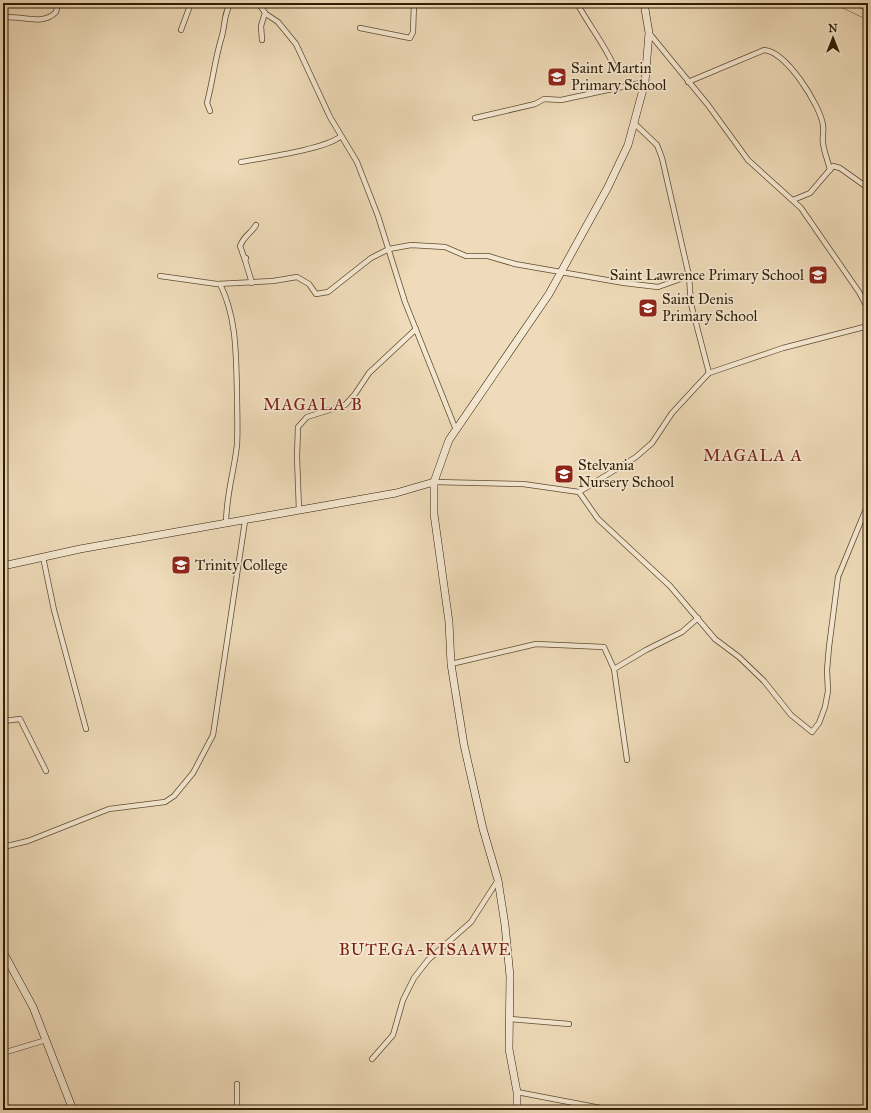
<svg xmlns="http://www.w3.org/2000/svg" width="871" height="1113" font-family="'IM FELL Great Primer',serif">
<rect width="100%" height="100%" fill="#efdbb9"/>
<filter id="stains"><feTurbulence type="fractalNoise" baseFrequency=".005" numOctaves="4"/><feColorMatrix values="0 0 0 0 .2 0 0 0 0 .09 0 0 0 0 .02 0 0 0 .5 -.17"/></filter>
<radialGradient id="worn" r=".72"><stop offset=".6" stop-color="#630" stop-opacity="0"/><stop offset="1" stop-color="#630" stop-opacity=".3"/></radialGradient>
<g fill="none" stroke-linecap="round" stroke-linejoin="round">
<defs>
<g id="street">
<path d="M243,3H247"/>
<path d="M258,3L266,14L278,22L296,44L330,117L357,162L378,216L405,302L456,430"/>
<path d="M577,3C588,24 603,42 613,64"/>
<path d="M3,18C19,14 42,27 56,12L58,3"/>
<path d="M360,28L410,38L413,32L414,3"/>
<path d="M181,30L191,3"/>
<path d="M649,33L708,105L748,160L801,208L859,292L868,309"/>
<path d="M262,40L261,26L265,13"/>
<path d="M688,82L764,50C786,51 820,105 823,125C824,131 822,137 823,143C824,152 828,161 830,170"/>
<path d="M210,111L207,103C213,80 215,58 222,36C225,25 224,12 231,3"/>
<path d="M475,118L535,104L544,99L561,100L645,82"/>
<path d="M635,124L657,145L662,158L689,276L691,304L709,373"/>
<path d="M241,162C262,158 327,149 341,136"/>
<path d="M793,200L810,193L833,166L840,168L868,188"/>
<path d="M246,258L245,260L252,283"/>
<path d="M245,260L240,246C245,234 250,235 256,225"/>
<path d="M160,276L217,284L273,281L297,277L309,284L316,294L328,292L371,258L389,249L411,245L445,247L466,256H488L515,264L624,283L658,287L689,276"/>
<path d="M220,284C237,318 236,356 237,393C237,410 238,428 237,445C234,472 226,495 226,524"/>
<path d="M434,482L523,484L579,492L636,457L652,443L672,413L709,373L783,348L868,326"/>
<path d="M579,492L598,519L670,586L715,639L739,657L764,681L791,715L812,732L819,723L825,707L828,691L827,670L829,647L838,577L868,504"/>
<path d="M299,510L297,457L298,427L307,417L345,405L355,394L369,373L416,329"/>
<path d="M43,557L54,610L86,729"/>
<path d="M451,664L536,644L604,647L614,669L627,760"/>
<path d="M614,669L646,650L682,632L698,618"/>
<path d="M3,721L20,719L46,771"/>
<path d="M3,847L28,841L109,809L165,802L174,796L193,773L213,735L245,521"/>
<path d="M510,1019L569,1024"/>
<path d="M3,1053L46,1040"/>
<path d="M372,1059L393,1035L403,1000L414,978L428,960L471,922L498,880"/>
<path d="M237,1084V1110"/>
<path d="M517,1092L611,1110"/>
</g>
<g id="secondary">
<path d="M3,566L80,549L396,493L434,482"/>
<path d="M3,952L33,1007L73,1110"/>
<path d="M517,1110V1092L509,1049L510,976L505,925L498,880L483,829L464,745L451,664L449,622L434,514V482L449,440L549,294L608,187L628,145L645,82L649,33L644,3"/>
</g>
<path id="primary" d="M841,3L868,16"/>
</defs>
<use href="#street" stroke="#5f4c31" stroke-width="6"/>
<use href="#secondary" stroke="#2f1d04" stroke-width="8"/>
<use href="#primary" stroke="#2f1d04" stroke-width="8"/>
<use href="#street" stroke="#f5e8d2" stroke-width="4.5"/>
<use href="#secondary" stroke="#f5e8d2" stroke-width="7"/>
<use href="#primary" stroke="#efdbb9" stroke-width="7"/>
</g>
<defs>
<symbol id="school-square" viewBox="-11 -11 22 22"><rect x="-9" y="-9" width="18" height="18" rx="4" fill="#8f2418" stroke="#f5e8d2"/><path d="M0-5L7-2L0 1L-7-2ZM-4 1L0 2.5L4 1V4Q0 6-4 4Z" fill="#fff"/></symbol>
</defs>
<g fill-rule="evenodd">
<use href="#school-square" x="546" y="66" width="22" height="22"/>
<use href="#school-square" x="807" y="264" width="22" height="22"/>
<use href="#school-square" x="637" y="297" width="22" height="22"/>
<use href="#school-square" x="553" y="463" width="22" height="22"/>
<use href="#school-square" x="170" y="554" width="22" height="22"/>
</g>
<g text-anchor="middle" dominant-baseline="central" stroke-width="3.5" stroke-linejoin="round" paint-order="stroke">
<g font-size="15" fill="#2f1d04" stroke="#f5e8d2" text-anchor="start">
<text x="571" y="68">Saint Martin<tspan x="571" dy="17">Primary School</tspan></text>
<text x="804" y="275" text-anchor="end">Saint Lawrence Primary School</text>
<text x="662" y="299">Saint Denis<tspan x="662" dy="17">Primary School</tspan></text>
<text x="578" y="465">Stelvania<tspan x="578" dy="17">Nursery School</tspan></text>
<text x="195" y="565">Trinity College</text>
</g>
<g font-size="17" letter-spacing="1" fill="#7a1f14" stroke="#f5e8d2">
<text x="313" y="404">MAGALA B</text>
<text x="753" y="455">MAGALA A</text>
<text x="425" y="949">BUTEGA-KISAAWE</text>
</g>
</g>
<rect width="871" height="1113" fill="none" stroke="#efdbb9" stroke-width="16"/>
<rect x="4" y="4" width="863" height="1105" fill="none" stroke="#2f1d04" stroke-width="2"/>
<rect x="8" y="8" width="855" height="1097" fill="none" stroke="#2f1d04"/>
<g transform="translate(833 38)" stroke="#f5e8d2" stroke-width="3" paint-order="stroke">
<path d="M0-3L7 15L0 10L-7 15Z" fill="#2f1d04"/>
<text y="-6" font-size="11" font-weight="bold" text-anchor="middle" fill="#2f1d04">N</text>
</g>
<rect width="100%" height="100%" filter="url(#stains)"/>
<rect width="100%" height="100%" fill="url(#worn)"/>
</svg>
